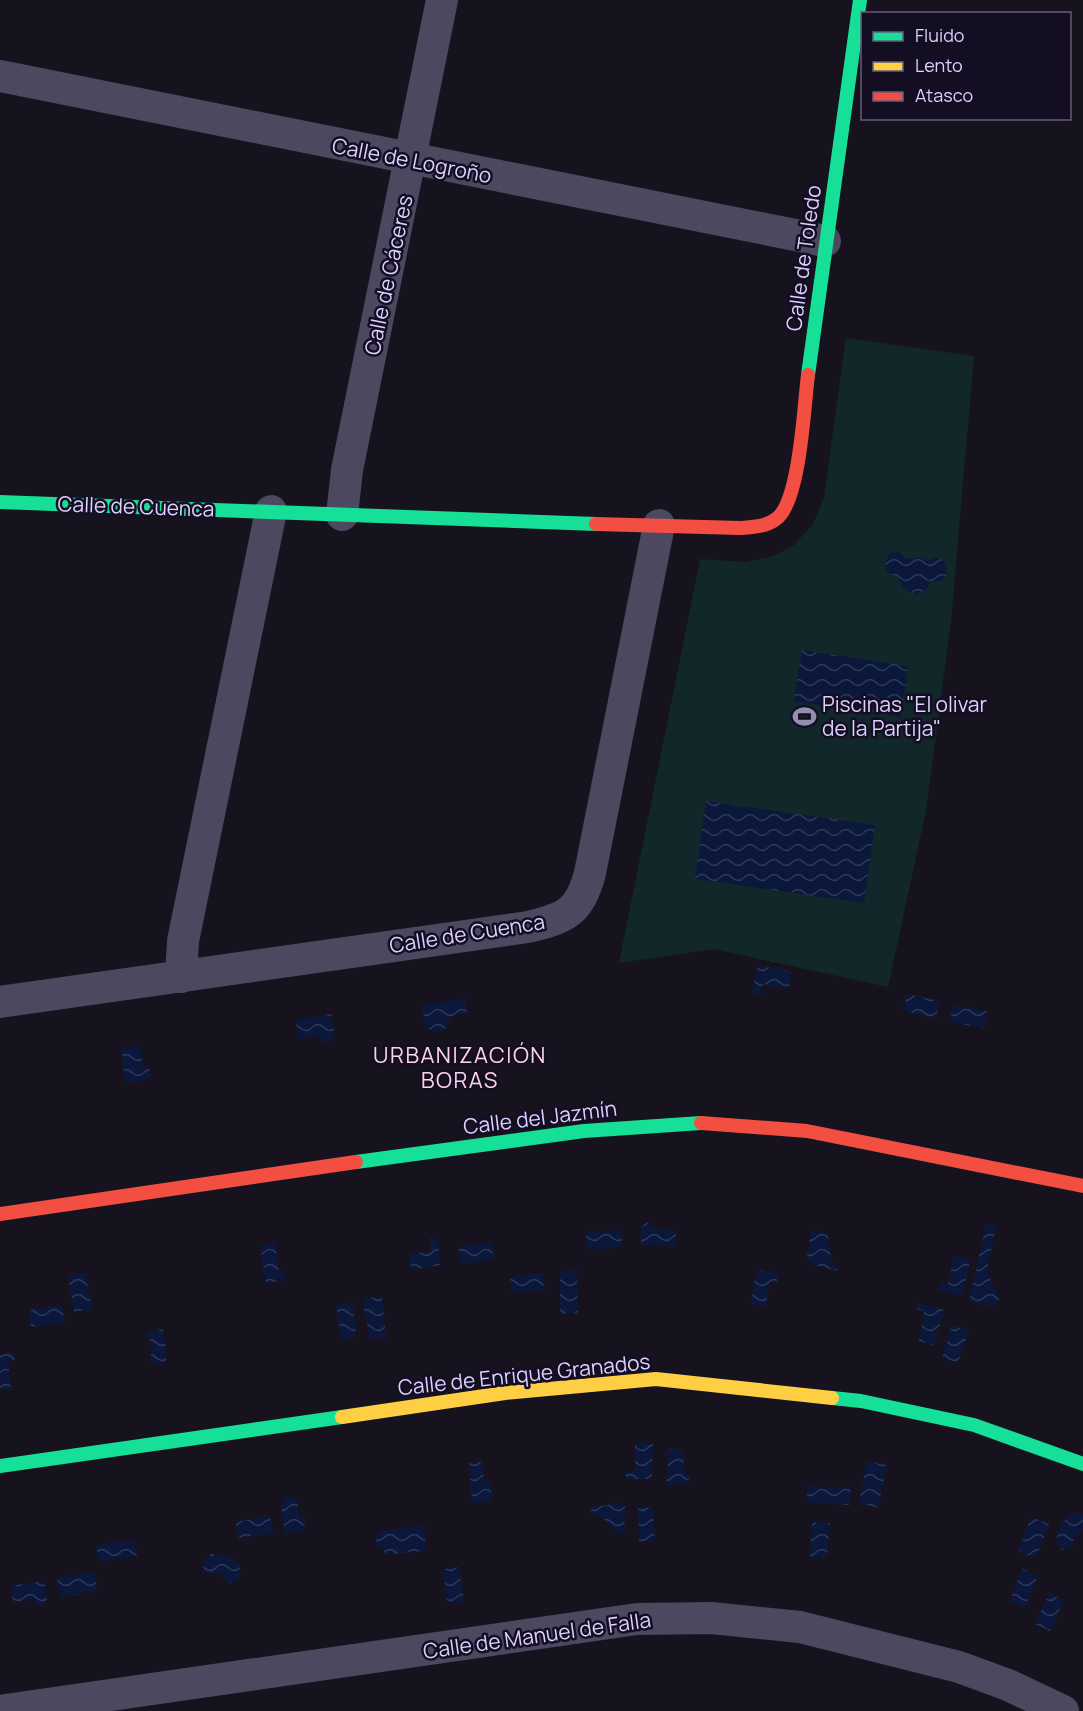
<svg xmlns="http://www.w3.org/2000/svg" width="1083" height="1711" font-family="Manrope,sans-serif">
<defs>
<pattern id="water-waves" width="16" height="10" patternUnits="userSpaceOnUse" patternTransform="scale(1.5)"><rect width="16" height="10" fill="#0b183c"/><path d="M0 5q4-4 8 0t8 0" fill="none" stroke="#2e3959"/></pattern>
</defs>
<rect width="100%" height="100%" fill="#16131e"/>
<path fill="#12272a" d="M846,338L974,356L951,621L926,811L888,987L714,949L619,963L700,559L745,562L774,556L794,545L813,524L824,497Z"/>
<g fill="url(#water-waves)">
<path d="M899,552L907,559L921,557L927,561L935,557L945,561L947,573L943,581L931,582C921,600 904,595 898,577L887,572L885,563L890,553Z"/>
<path d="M802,650L908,666L901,717L794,701Z"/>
<path d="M706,801L875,825L864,903L695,879Z"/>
<path d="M758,965L792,972L788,989L763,984L760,995L752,993Z"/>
<path d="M907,994L940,1001L936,1018L903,1011Z"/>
<path d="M465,999L467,1014L450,1016C449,1026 444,1033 433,1032L425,1026L422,1005Z"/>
<path d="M953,1005L987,1011L984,1028L950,1022Z"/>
<path d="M331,1014L335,1036L330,1041L324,1042L319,1036L298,1039L296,1020Z"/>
<path d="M140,1046L143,1067L149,1069L151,1075L145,1080L125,1083L121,1048Z"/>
<path d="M648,1222L653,1228L676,1230V1246L641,1245V1227Z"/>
<path d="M986,1224L996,1226L987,1271L999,1299L994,1307L969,1301Z"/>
<path d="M621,1230L622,1247L587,1250L586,1232Z"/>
<path d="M811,1230L828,1233L831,1260L838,1271L813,1265L807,1256Z"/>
<path d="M438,1238L440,1265L411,1270L409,1254L431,1251L430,1239Z"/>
<path d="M491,1242L494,1259L461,1264L458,1247Z"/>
<path d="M275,1243L279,1271L284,1273L286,1279L266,1284L260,1245Z"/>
<path d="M954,1256L970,1260L964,1291L958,1295L939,1291L941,1283L948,1284Z"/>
<path d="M756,1270L779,1273L777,1281L769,1282L766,1307L751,1304Z"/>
<path d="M560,1271H577L578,1313L560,1314Z"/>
<path d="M86,1273L92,1309L74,1312L68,1276Z"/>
<path d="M542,1273L545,1289L512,1293L510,1277Z"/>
<path d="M382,1296L386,1337L370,1339L362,1299Z"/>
<path d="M353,1303L356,1337L344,1339L340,1334L336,1305Z"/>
<path d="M917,1303L944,1310L934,1345L919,1341L924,1311L916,1309Z"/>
<path d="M62,1305L65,1322L31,1327L29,1310Z"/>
<path d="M952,1325L969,1330L958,1363L942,1358Z"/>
<path d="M163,1329L167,1356L165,1362L155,1364L150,1360L153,1345L146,1332Z"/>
<path d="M14,1353L15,1360L8,1361L11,1389L0,1390V1355Z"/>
<path d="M635,1444H653L652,1479H626V1472H635Z"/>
<path d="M672,1448L680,1450L685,1455L682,1469L691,1478L685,1484L667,1485L668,1451Z"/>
<path d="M867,1461L887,1465L878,1508L859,1503Z"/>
<path d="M482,1462L484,1482L490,1481L492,1501L472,1503L469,1463Z"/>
<path d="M808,1486L851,1488L849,1505L806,1502Z"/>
<path d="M288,1496L298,1501V1514L306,1521L302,1532L285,1533L281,1508L284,1499Z"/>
<path d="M622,1503L625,1506L624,1534L618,1533L602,1517L590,1513L592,1507Z"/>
<path d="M653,1507L655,1541H639L638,1508Z"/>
<path d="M1074,1512L1083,1515V1529L1075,1536L1071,1548L1062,1550L1056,1540C1059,1527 1063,1520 1074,1512Z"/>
<path d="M270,1516L273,1533L238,1538L236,1522Z"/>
<path d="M1031,1517L1049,1524L1036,1558L1018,1551Z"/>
<path d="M812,1522L830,1523L827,1558L810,1557Z"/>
<path d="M424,1525L426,1547L424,1551L385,1555L383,1549L376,1546V1538L381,1531Z"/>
<path d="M134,1540L137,1556L99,1561L96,1545Z"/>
<path d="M211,1554C228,1554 247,1560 238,1581L231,1584L218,1572L208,1574L204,1571L203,1564Z"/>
<path d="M459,1567L464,1602L447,1603L443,1569Z"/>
<path d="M1022,1569L1038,1576L1025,1607L1010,1601Z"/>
<path d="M95,1572L97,1591L61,1597L57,1578Z"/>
<path d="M44,1581L47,1600L43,1606L38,1605L35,1599L13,1602L11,1586Z"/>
<path d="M1049,1593L1064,1600L1050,1631L1035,1624Z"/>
</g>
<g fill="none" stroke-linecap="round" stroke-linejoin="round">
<g stroke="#4c485f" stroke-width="32">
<path d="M0,76L825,241"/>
<path d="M342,515L347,470L442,0"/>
<path d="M181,977L183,941L271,511"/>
<path d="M0,1002L528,927C566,918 580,912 590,873L659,525"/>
<path d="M0,1711L637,1619L711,1618L800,1627L959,1667L1008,1685L1063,1711"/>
</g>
<g stroke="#16e098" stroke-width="14">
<path d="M808,375L860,0"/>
<path d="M0,502L596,524"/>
<path d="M356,1162L584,1131L701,1123"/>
<path d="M832,1398L861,1401L974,1425L1083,1464"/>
<path d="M0,1466L342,1417"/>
</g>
<path stroke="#ffcf43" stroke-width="14" d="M342,1417L505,1393L656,1379L832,1398"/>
<g stroke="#f24e42" stroke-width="14">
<path d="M596,524L740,528C752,527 766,527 776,519C800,503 804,405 808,375"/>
<path d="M701,1123L807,1131L1083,1186"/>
<path d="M0,1214L356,1162"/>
</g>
</g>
<defs>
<symbol id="stadium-bare" viewBox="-9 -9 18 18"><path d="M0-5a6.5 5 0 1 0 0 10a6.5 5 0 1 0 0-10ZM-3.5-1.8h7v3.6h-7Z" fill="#968eb0" stroke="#140e23" stroke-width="2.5" paint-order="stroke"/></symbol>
</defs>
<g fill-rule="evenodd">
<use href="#stadium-bare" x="788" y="700" width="33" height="33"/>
</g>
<g text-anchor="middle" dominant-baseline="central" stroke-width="5" stroke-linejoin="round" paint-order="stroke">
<g font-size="21" fill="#dbd0fe" stroke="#140e23">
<text transform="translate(412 160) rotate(11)">Calle de Logroño</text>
<text transform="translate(803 258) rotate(-82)">Calle de Toledo</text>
<text transform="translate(388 275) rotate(-78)">Calle de Cáceres</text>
<text transform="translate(136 506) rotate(2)">Calle de Cuenca</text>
<text transform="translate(467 933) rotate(-9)">Calle de Cuenca</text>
<text transform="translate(540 1117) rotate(-7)">Calle del Jazmín</text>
<text transform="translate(524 1374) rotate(-6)">Calle de Enrique Granados</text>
<text transform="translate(537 1635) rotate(-8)">Calle de Manuel de Falla</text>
</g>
<g font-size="21" fill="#dbd0fe" stroke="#140e23" text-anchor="start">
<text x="822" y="704">Piscinas "El olivar<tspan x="822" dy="24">de la Partija"</tspan></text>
</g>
<g font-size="22" letter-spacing="1.5" fill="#fed2ea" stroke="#140e23">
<text x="460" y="1055">URBANIZACIÓN<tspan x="460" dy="25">BORAS</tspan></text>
</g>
</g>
<rect x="861" y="12" width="210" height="108" fill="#140e23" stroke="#645c7b" stroke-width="1.5"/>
<rect x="873" y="32" width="30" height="9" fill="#16e098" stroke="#645c7b" stroke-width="1.5"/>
<text x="915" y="42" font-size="18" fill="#dbd0fe">Fluido</text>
<rect x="873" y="62" width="30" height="9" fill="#ffcf43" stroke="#645c7b" stroke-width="1.5"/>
<text x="915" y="72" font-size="18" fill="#dbd0fe">Lento</text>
<rect x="873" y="92" width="30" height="9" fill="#f24e42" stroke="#645c7b" stroke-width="1.5"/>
<text x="915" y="102" font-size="18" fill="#dbd0fe">Atasco</text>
</svg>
